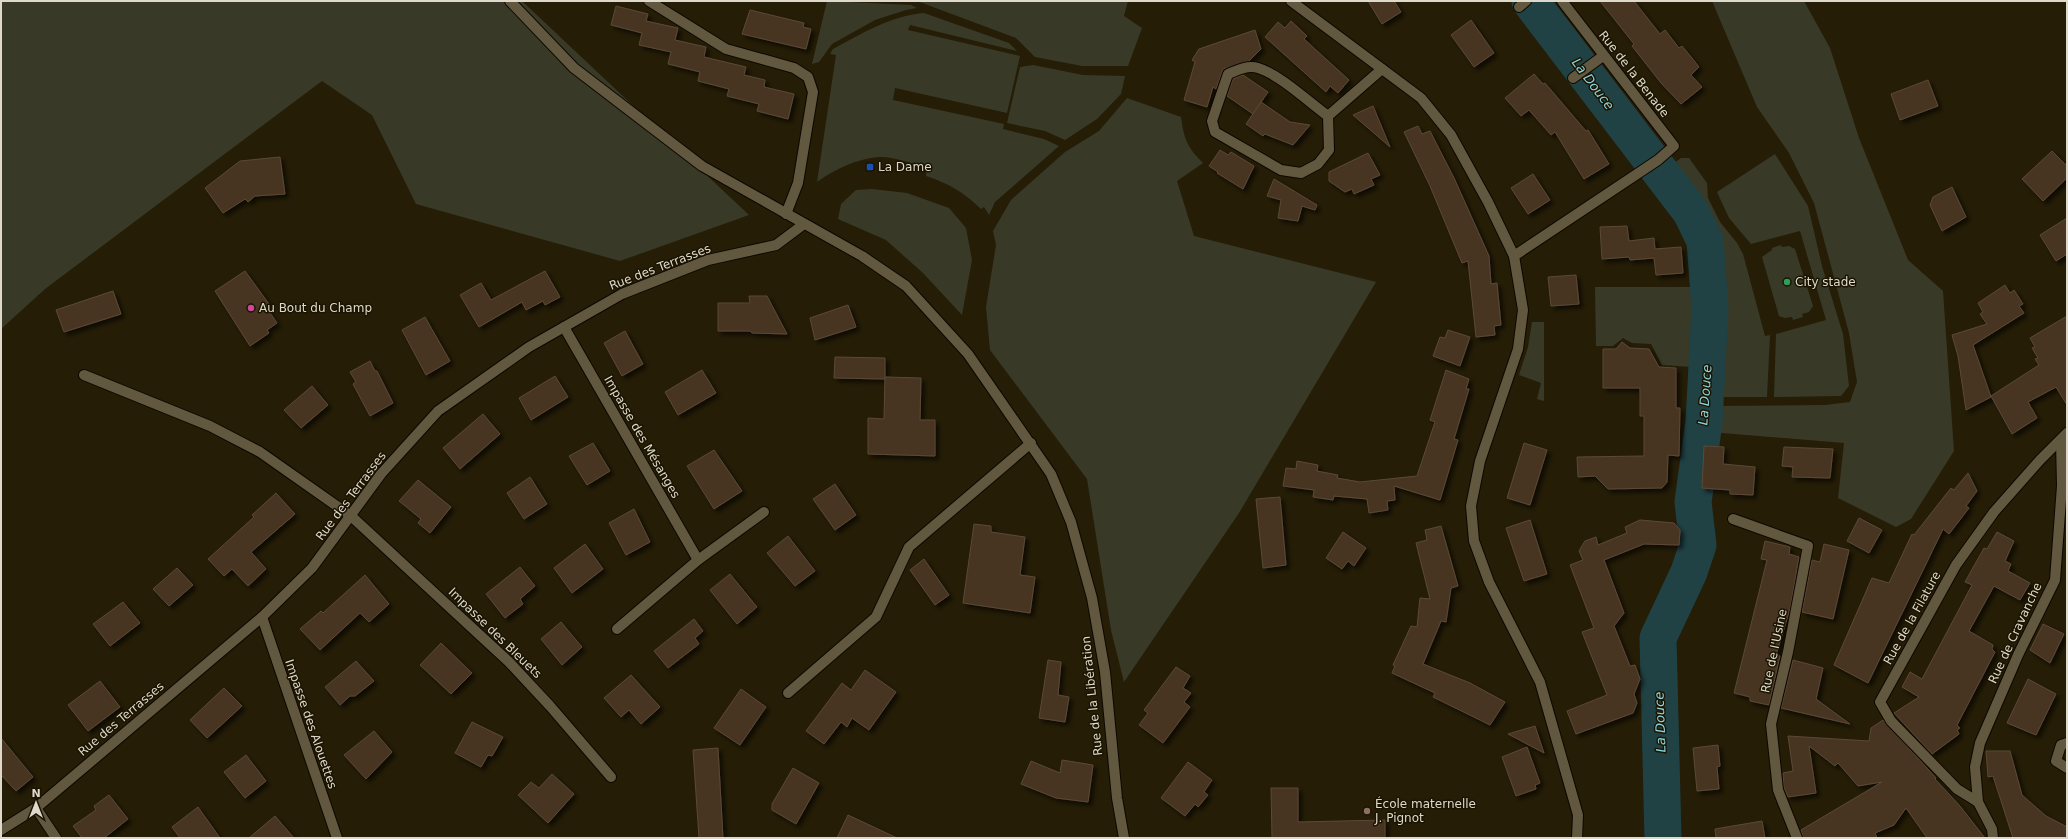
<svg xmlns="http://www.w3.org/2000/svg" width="2068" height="839" font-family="'DejaVu Sans',sans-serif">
<defs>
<filter id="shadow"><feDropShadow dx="3.5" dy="3.5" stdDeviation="2" flood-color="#0009"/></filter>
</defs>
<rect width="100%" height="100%" fill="#251d06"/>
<g fill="#383a27">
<path d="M1,1H522L749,215L620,261L416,204L372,115L322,81L45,289L1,329Z"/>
<path d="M827,1L911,5L917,8L906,10L875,20L832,44L819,62L812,64Z"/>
<path d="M917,1H1128L1124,16L1142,28L1128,66H1082L1035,57L1016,38Z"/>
<path d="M1712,1H1804L1830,48L1859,138L1908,260L1943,291L1954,451L1911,519L1896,527L1838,498L1844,443L1709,432L1711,406L1825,405L1850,402L1857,382L1849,333L1814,203L1789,153L1757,107Z"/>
<path d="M924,13L1009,43L1017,51L910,25L908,30L1020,56L1007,113L895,88L893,100L1004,124L1003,129L1044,139L1059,146L995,202L989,215L984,207L981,209C963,192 950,184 926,176L927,167C914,164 892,156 879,157C856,159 835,169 817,182L836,55L830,54L833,49C863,33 890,16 924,13Z"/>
<path d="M1033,65L1083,75L1125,76L1121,94L1097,119L1065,140L1045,131L1007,123L1020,67Z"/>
<path d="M1127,98L1181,117C1184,139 1187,147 1203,163L1177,181L1194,236L1376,282L1239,513L1124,682L1111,630L1087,479L990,350L986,307L996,245L993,231L1011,200L1065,152L1099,131Z"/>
<path d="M1775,154L1808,206L1822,266L1843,334L1849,386L1841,396L1774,397L1776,334L1826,320L1800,231L1751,244L1729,218L1717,192Z"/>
<path d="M1681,158H1689L1707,183L1708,198L1720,222L1737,243L1743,254L1765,336L1770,335L1767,397H1709L1713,309L1708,241L1694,211L1663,171Z"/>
<path d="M872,189L907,193L949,208L966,228L972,260L962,315L923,273L886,240L838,219L841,204L856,190Z"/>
<path d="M1781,245L1782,247L1789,246L1795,249L1813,306L1809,312L1802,314L1803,317L1793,320L1792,317L1785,318L1779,316L1762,257L1772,250V248Z"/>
<path d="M1595,287H1697L1692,367L1662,365L1651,344L1632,343L1623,338L1613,346H1596Z"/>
<path d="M1532,322H1544V401L1537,399L1541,383L1519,375L1528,347Z"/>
</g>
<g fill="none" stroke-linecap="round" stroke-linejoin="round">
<path stroke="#204245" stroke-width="37" d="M1530,1L1691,212L1705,241L1710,308L1704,422L1693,502L1698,545L1689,572L1658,638L1663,838"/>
</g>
<g fill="#473523" stroke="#5b4936" filter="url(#shadow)">
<path d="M1368,1H1394L1401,12L1382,24Z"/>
<path d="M1600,1H1634L1660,34L1665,30L1679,48L1682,46L1692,58L1699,67L1691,75L1702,87L1681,104L1661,83L1632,46L1634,44Z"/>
<path d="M616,6L648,14L646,21L678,28L675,40L706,47L704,57L746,67L744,75L765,80L764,87L794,94L788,119L757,111L759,104L727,96L729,89L698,81L700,72L668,64L671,52L639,45L642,33L611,25Z"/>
<path d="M750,10L804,23L803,27L811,29L806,49L742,34Z"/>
<path d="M1471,20L1494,53L1474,67L1451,35Z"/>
<path d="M1291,21L1307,36L1304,39L1349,80L1338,93L1330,86L1326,92L1265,37L1278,22L1285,28Z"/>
<path d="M1255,30L1261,49L1249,61L1223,69L1216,89L1213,87L1207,107L1184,100L1195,62L1192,60L1199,49Z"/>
<path d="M1534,74L1543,84L1545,83L1586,131L1588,130L1609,164L1584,179L1555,132L1551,135L1529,110L1521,116L1505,98Z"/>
<path d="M1243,75L1268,92L1253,114L1227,96L1233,79Z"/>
<path d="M1928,80L1938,106L1900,120L1891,94Z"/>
<path d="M1261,102L1290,122L1310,125L1293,145L1265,134L1263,136L1246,124Z"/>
<path d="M1373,106L1390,147L1353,115Z"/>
<path d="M1418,126L1422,134L1430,131L1454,178L1489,256L1491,284L1497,283L1501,325L1494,326L1495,335L1476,337L1468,261L1462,263L1430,186L1404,132Z"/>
<path d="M1220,150L1228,155L1231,152L1254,166L1243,189L1217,173L1218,172L1209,166Z"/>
<path d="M2052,151L2067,166V178L2043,201L2022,179Z"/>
<path d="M1368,153L1380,175L1371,179L1374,185L1354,194L1352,189L1345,192L1329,181V172Z"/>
<path d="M280,157L285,194L255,196L248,202L245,199L223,213L205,188L240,161Z"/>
<path d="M1533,174L1550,200L1528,214L1511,188Z"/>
<path d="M1274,179L1317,205L1315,210L1302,206L1298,221L1278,218L1281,200L1267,196Z"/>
<path d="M1952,187L1966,217L1942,231L1930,205L1933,197Z"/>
<path d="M2067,218V254L2056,261L2040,235Z"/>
<path d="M1627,226L1629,241L1654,238L1655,249L1681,247L1683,273L1656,275L1654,258L1630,260L1629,257L1602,259L1600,227Z"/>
<path d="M245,271L269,304L266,307L277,323L267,330L269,333L250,346L215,291Z"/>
<path d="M545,271L560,297L545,305L543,301L526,310L522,302L479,327L460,295L481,283L491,300Z"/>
<path d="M1576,275L1579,304L1551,306L1548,277Z"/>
<path d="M2005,285L2010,293L2014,290L2023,304L2019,306L2024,313L1973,345L1991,397L1966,410L1958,356L1952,335L1987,324L1980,314L1983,312L1978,303Z"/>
<path d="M113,291L121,314L64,332L56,310Z"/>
<path d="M749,296H767L787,334L752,333L750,331H718V303H750Z"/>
<path d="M848,305L856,327L815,340L810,318Z"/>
<path d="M2067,316V405L2056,387L2028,402L2037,418L2012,434L1991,396L2039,365L2035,359L2038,358L2032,348L2035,347L2030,338Z"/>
<path d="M425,317L450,361L426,375L402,330Z"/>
<path d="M1448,330L1470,337L1460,366L1433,356L1440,337L1445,338Z"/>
<path d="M625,331L643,364L622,376L604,343Z"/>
<path d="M1622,342L1630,348L1649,349L1659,367L1676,368V408H1680L1679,456L1668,455L1667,482L1662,488L1608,489L1595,476L1578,477L1577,457L1644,456V416H1640V388H1603V349H1616Z"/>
<path d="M835,357L885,358V379L834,378Z"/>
<path d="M370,361L375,371H377L393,403L370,416L353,384L356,382L350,372Z"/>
<path d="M702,370L716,393L678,415L665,392Z"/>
<path d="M1446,370L1469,379L1466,389H1469L1454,439L1458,440L1440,500L1394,486L1395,500L1387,501L1388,510L1369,513L1367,499L1334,496L1333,500L1313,497L1314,490L1283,486L1286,468L1296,469L1297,461L1318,465L1317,471L1338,475L1337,478L1360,482L1417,476L1435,422L1430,420Z"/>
<path d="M555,376L568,397L531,420L519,398Z"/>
<path d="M885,377L921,378L920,420H935V456L868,454V418L884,419Z"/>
<path d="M312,386L328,405L301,428L284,410Z"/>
<path d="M483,414L500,434L460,469L443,448Z"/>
<path d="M593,443L610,471L587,485L569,456Z"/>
<path d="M1524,443L1547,450L1530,505L1507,498Z"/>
<path d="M1704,446L1724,447L1723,464L1755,467L1753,495L1730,494V490L1702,488Z"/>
<path d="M1784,447L1833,449L1830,478L1792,477L1793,467L1782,466Z"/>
<path d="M714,450L742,491L714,509L687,466Z"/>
<path d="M1968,473L1977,491L1966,506L1969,508L1949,534L1943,529L1868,683L1834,665L1872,578L1889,583L1912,534L1914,535L1951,488L1954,490Z"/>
<path d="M530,477L547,504L524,519L507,493Z"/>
<path d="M418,480L451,507L430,533L418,523L421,519L399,501Z"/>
<path d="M835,484L856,515L835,530L813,499Z"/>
<path d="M276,493L295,514L251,552L266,569L248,586L232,569L224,576L208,559L254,517L252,515Z"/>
<path d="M1280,497L1286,565L1263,568L1256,499Z"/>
<path d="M634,509L650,542L626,555L609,523Z"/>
<path d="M1859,518L1882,530L1869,553L1847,541Z"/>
<path d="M1530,520L1547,574L1524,581L1506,528Z"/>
<path d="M1640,520L1674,523L1680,530L1679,545L1644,544L1604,560L1624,613L1614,626L1630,666L1635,665L1640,679L1634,694L1637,703L1633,713L1576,734L1567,711L1607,695L1582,632L1594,628L1570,565L1583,560L1579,551L1585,541L1596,537L1598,545L1627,533L1625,527Z"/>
<path d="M974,524L991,526V532L1025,537L1020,575L1035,577L1030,613L963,603Z"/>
<path d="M1441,526L1458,586L1451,588L1446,622L1441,621L1423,664L1470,683L1505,702L1490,725L1433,697L1435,693L1392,673L1395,666L1393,665L1411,626L1417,627L1420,598L1430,599L1416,543L1427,540L1425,530Z"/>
<path d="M1343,532L1366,548L1354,566L1348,561L1342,569L1326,558Z"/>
<path d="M1997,532L2014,541L2005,561L2011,564L2008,571L2030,583L2020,600L1994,586L1969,631L1993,645L1992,649L1995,652L1957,725L1960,728L1957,730L1959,734L1932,754L1894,713L1919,697L1902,687L1910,672L1922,679L1972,585L1965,582L1984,548L1987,549Z"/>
<path d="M788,536L815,571L795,586L767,553Z"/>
<path d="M1765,541L1790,547L1789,554L1799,557L1790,609L1776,655L1780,656L1769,705L1750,701V697L1734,693L1767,560L1761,559Z"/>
<path d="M585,544L603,569L572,593L554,568Z"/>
<path d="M1824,544L1849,550L1833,619L1802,612L1812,560L1820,562Z"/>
<path d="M924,559L949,595L935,605L910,570Z"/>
<path d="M520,567L535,586L520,599L523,604L505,618L486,594Z"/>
<path d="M177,568L193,585L169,606L153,589Z"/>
<path d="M730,574L757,607L737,624L710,590Z"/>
<path d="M365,575L389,604L369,622L360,613L320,650L300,629L321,611L323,613Z"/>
<path d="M123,602L140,623L110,646L93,624Z"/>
<path d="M694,619L703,631L695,638L699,644L668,668L654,651Z"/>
<path d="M561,622L582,647L562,665L541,639Z"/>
<path d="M2043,624L2064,634L2050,663L2030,650Z"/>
<path d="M441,643L472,673L451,694L420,665Z"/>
<path d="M1048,660L1061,662L1058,695L1069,697L1065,722L1039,718Z"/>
<path d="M1793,660L1823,668L1816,699L1850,724L1781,708Z"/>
<path d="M356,661L374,681L355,696H350L340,705L325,687Z"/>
<path d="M1176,667L1190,676L1183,688L1191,693L1184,702L1190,707L1163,743L1139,725L1148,713L1144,710Z"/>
<path d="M865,670L896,692L869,730L852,718L847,727L841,722L824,744L806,731L842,683L851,690Z"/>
<path d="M631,675L660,707L641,724L629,710L621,717L604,698Z"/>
<path d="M2028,679L2056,694L2036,735L2007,723Z"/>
<path d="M100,681L120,707L88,731L68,705Z"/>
<path d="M224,688L242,706L207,738L190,720Z"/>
<path d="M741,689L766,707L740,745L714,728Z"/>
<path d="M1883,720L1927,768L1936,778L1935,779L1960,806L1985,838H1927L1906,808L1894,825L1875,833L1877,838H1803L1801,830L1882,782L1858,786L1838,763L1835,766L1809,746L1816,793L1788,797L1784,788L1783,773L1793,771L1788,736L1869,741L1871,728Z"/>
<path d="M472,722L503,737L492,756L488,755L481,767L455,753Z"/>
<path d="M1535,726L1544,753L1508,734Z"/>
<path d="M374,731L392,752L366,779L344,755Z"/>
<path d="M1,738L33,777L16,791L1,775Z"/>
<path d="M1718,745L1720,766L1717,767L1719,789L1697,791L1693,748Z"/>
<path d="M1527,747L1540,783L1535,785L1536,789L1516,796L1502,757Z"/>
<path d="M718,748L723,838H699L693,750Z"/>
<path d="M1986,751H2010L2022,795L2046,816L2067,827V838H2013L1993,776L1988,777Z"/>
<path d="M246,755L266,781L245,798L224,772Z"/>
<path d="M1062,760L1093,765L1088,802L1056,798L1021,784L1031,761L1060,773Z"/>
<path d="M1188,762L1212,780L1204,792L1208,795L1198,807L1195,804L1185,816L1161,798Z"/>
<path d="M793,768L819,783L796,824L772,810V804Z"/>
<path d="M552,774L574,794L548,823L518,795L531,782L539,788Z"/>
<path d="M1271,788H1298V822L1385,820V838H1272Z"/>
<path d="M109,795L128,819L104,838H82L73,826L96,810L94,806Z"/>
<path d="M198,807L220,838H180L172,827Z"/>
<path d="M848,815L897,838H837Z"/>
<path d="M275,816L294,838H249Z"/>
<path d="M1762,821L1765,838H1716L1715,829Z"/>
</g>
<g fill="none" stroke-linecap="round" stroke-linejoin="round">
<defs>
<g id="minor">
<path d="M649,1L726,49L794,68L808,77L813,92L798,183L786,214"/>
<path d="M1291,1L1421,98L1451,135L1488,202L1514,256L1523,310L1518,349L1480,461L1471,506L1474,541L1489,582L1540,682L1578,815L1577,838"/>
<path d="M1519,7L1526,1"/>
<path d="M1573,78L1603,56"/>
<path d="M1328,116L1329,150L1318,164L1301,173L1281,170L1215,132L1212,121L1228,74C1237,70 1248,65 1258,68C1279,74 1310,103 1328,116L1382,69"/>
<path d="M1514,256L1658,160L1674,146L1562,1"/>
<path d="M564,327L698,560L617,629"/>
<path d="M84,375L210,426L260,452L351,516L509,662L550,706L611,777"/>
<path d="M1733,519L1808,546L1788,652L1771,724L1778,790L1797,838"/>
<path d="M698,560L764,512"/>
<path d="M262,617L337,838"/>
<path d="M788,693L876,617L909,547L1031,443"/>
<path d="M2067,743L2061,745L2056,761L2067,768"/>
<path d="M1978,802L1957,789L1891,721L1880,702L1956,565L1994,512L2040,460L2067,433"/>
<path d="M36,808L56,838"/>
<path d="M1,830L36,808L262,617L312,568L381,474L438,411L529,347L622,294L708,260L776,245L804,224"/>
<path d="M1993,838L1992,829L1978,802L1975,767L1980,743L2018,655L2055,580L2062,486L2061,441"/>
</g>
<path id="tertiary" d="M510,1L574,68L702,166L862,256L906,286L968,354L1051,474L1071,522L1092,598L1105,672L1117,798L1124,838"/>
</defs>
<use href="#minor" stroke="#0e0700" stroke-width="12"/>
<use href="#tertiary" stroke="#0e0700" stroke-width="12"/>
<use href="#minor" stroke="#61583f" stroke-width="10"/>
<use href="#tertiary" stroke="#61583f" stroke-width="10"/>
</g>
<rect fill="#1a4fb4" stroke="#1b1400" stroke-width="1.5" x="866" y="163" width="8" height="8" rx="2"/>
<circle fill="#2e9e5b" stroke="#1b1400" stroke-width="1.5" cx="1787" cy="282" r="4"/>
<circle fill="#d1479c" stroke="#1b1400" stroke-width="1.5" cx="251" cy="308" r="4"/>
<circle fill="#8d6e63" stroke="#1b1400" stroke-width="1.5" cx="1367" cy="811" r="4"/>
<g text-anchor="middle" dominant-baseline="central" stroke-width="3" stroke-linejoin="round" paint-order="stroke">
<g font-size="12" fill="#ded9cb" stroke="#1b1400">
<text transform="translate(1634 74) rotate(52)">Rue de la Benade</text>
<text transform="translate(660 267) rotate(-21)">Rue des Terrasses</text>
<text transform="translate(642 437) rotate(60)">Impasse des Mésanges</text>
<text transform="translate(351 496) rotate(-53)">Rue des Terrasses</text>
<text transform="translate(1912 618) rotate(-61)">Rue de la Filature</text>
<text transform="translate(495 633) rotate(44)">Impasse des Bleuets</text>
<text transform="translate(2015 633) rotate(-65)">Rue de Cravanche</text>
<text transform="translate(1774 651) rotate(-78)">Rue de l'Usine</text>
<text transform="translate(1092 696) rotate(-96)">Rue de la Libération</text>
<text transform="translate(121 719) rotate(-40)">Rue des Terrasses</text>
<text transform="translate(311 724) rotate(71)">Impasse des Alouettes</text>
</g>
<g font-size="12" fill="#ded9cb" stroke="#1b1400" text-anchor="start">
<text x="878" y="167">La Dame</text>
<text x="1795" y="282">City stade</text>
<text x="259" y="308">Au Bout du Champ</text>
<text x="1375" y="804">École maternelle<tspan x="1375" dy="14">J. Pignot</tspan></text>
</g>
<g font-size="13" font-style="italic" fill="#8ed4dc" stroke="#1b1400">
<text transform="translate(1593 84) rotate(53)">La Douce</text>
<text transform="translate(1705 395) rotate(-86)">La Douce</text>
<text transform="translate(1660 722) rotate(-92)">La Douce</text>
</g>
</g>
<rect width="2068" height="839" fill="none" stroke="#ded9cb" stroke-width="4"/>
<g transform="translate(36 803)" stroke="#1b1400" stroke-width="3" paint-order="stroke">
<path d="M0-3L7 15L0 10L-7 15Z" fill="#ded9cb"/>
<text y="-6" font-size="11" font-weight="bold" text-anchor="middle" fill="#ded9cb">N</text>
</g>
</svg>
